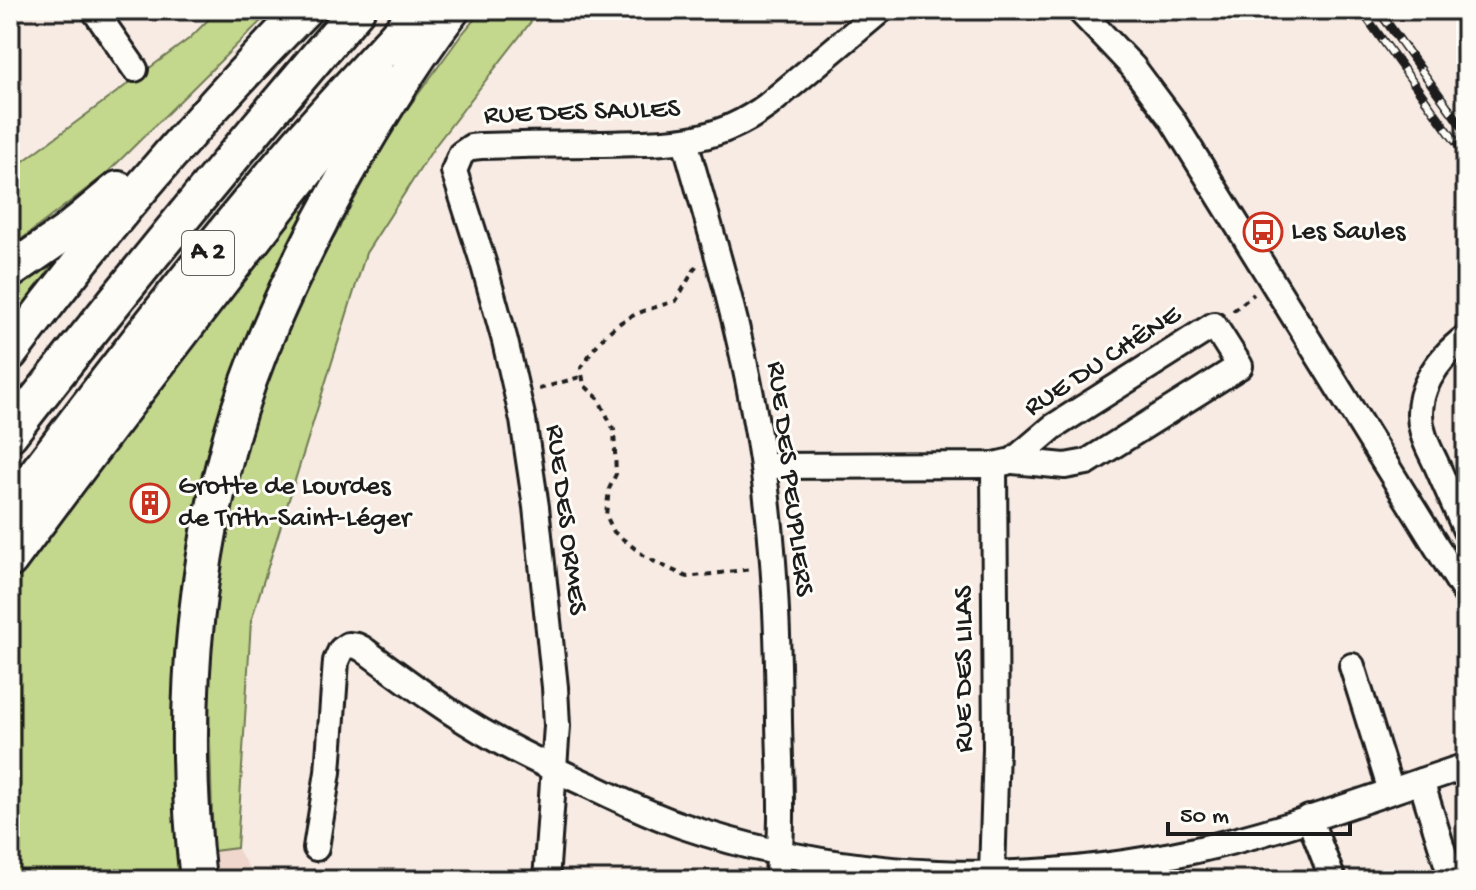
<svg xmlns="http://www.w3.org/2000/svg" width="1476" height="890" font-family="'Gochi Hand',sans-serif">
<rect width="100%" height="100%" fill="#f7ebe4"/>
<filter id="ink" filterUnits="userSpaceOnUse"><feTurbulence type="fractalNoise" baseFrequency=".0125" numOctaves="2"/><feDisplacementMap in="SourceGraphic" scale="16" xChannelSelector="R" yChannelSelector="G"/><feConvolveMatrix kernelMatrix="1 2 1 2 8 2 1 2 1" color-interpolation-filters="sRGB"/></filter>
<g filter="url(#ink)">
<path fill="#f0d7cd" d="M237,848L256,880H217L213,851Z"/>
<g fill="#c3d78d" stroke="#707a54" stroke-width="2">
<path d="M218,10H272L106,174L10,248V171L190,38Z"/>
<path d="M482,10H540L435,146L366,253L251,621L237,848L213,851L208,667L224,539L244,444L274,362L322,259L392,130L462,34Z"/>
<path d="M296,207L311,216L245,354L192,532L175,690L186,880H10V582L60,509Z"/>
<path d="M53,257L61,261L10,328V281Z"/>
</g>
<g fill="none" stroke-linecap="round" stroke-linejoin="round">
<defs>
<g id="minor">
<path d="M94,10L135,69"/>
<path d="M1079,10L1133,67L1171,118L1466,594"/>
<path d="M685,141C710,229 737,316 753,406C773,510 778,616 779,722C780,774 784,828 777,880"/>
<path d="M1214,325L1240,366L1087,462L1065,466L1013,461L1053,427Z"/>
<path d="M1466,337C1437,359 1411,394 1423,433C1426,445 1433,456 1438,468C1447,489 1457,510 1466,531"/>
<path d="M763,466L994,465L1007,462"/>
<path d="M1352,666L1391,791"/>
<path d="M1421,781L1452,880"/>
<path d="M1309,818L1333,880"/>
<path d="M316,848L328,772L336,661L341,650L348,645L357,646L363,649C406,681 450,714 497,740C529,758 562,773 595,788C624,802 653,816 683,826C847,882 1027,887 1196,850C1288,830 1377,795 1466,766"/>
<path d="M992,873L996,748L994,465"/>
<path d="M546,880L557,726L555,687L536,507L523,420L505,341L483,262L454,171L461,154L471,147L481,146C520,145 559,144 598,144C664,142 712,147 768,105L881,10"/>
</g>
<g id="highway">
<path d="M10,271L65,233L118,189"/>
<path d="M10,353C100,232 198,118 304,10"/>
<path d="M10,434C122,289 238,149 357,10"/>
<path d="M10,508C103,385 197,262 297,145C337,99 379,55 420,10"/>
<path d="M10,560C90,451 173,343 256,236C297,183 339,131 379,78"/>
<path d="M198,880C181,732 191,581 231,437C252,361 285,290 321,220C360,147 402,76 452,10"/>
</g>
</defs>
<use href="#minor" stroke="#1c1c1c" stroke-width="30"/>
<use href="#highway" stroke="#1c1c1c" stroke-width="40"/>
<g stroke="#1c1c1c" stroke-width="4" stroke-dasharray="6 6" stroke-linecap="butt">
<path d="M696,266L676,301C626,315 609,323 581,368L584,385L598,398L614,430L616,474L609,489L606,515L614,532L647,558L687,577L752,569"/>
<path d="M1233,311L1254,294"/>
<path d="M539,389L583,376"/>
</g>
<use href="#minor" stroke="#fdfcf7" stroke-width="24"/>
<use href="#highway" stroke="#fdfcf7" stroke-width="34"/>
<defs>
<g id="rail">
<path d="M1361,10L1466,156"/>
<path d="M1378,10L1466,132"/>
</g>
</defs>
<use href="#rail" stroke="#1c1c1c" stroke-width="9"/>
<use href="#rail" stroke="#fdfcf7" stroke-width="6" stroke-dasharray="18" stroke-linecap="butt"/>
</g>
</g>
<defs>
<symbol id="bus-ring" viewBox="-11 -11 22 22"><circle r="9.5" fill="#fdfcf7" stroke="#c8321e" stroke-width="1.5"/><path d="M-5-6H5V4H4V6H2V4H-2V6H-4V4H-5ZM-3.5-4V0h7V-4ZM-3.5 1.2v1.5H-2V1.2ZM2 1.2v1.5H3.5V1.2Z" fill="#c8321e"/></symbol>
<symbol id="building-ring" viewBox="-11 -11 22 22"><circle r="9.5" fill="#fdfcf7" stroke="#c8321e" stroke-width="1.5"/><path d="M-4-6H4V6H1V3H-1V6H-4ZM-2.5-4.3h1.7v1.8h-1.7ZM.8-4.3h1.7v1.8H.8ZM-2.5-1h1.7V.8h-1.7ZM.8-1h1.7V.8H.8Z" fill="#c8321e"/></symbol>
</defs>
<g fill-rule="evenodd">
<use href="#bus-ring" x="1241" y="210" width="44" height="44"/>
<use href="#building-ring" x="128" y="481" width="44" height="44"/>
</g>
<g text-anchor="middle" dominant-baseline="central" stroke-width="6" stroke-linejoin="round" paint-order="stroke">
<rect fill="#fdfcf7" stroke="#605f5e" stroke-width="2" x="182" y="231" width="52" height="44" rx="6"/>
<g font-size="26" font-weight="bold" fill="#1c1c1c">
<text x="208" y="253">A 2</text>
</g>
<g font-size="28" fill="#1c1c1c" stroke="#fdfcf7">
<text transform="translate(582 113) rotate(-2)">RUE DES SAULES</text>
<text transform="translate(1103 362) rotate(-33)">RUE DU CHÊNE</text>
<text transform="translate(789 479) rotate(83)">RUE DES PEUPLIERS</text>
<text transform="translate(565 520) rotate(83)">RUE DES ORMES</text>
<text transform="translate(965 669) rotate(-90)">RUE DES LILAS</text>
</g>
<g font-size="28" fill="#1c1c1c" stroke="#fdfcf7" text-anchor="start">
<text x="1291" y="232">Les Saules</text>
<text x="178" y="487">Grotte de Lourdes<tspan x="178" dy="32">de Trith-Saint-Léger</tspan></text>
</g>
</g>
<rect width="1476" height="890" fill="none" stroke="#fdfcf7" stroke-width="40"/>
<rect x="20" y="20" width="1436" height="850" fill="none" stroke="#1c1c1c" stroke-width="3" filter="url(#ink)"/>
<path d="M1168 822v12h182v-12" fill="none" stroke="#1c1c1c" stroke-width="4"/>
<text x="1180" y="822" font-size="24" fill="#1c1c1c" stroke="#fdfcf7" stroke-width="6" paint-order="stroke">50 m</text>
</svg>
